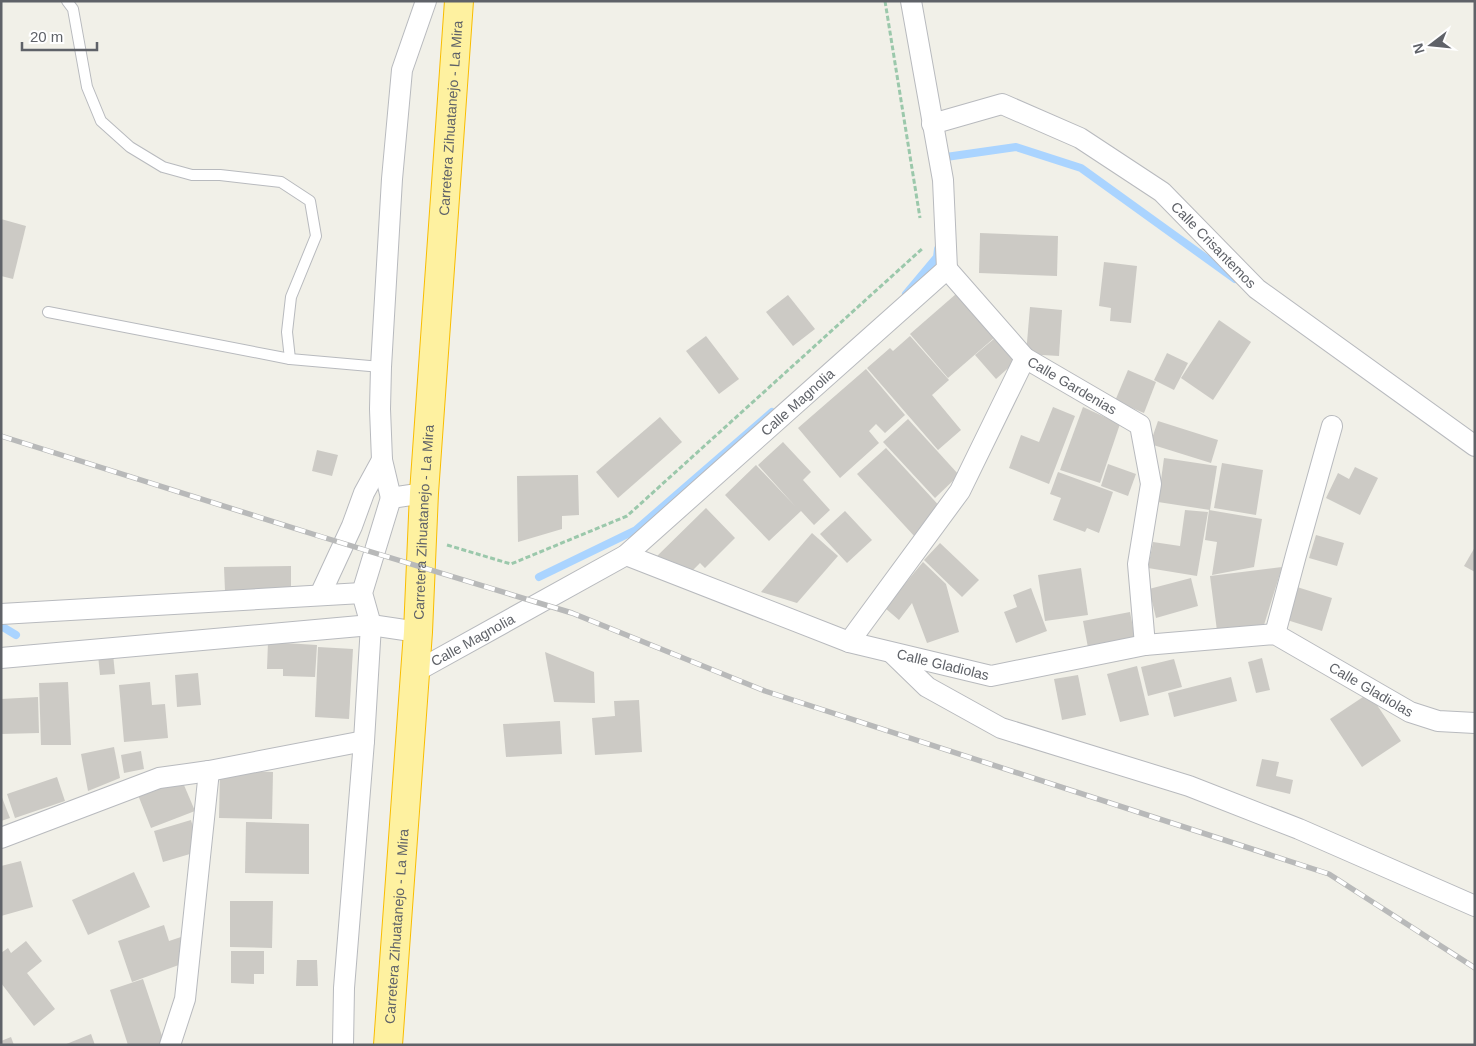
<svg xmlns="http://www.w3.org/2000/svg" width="1476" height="1046" font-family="Arial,sans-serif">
<rect width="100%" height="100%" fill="#f1f0e8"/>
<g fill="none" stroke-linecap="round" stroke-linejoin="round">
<g stroke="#aad4ff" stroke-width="8">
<path d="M939,158L1016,147L1081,168L1235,279"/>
<path d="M906,294L937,257L938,249"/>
<path d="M539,577L636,530L772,412"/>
<path d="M1,626L16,635"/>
</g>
</g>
<g fill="#cccac5">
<path d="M1,219L26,226L13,279L1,276Z"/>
<path d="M980,233L1058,236L1057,276L979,273Z"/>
<path d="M1104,262L1137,266L1131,323L1110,321L1111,308L1099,306Z"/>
<path d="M956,294L994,338L948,378L910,334Z"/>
<path d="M788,295L815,329L793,346L766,312Z"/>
<path d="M1030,307L1062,310L1059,356L1026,354Z"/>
<path d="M1219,320L1251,342L1213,400L1181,378Z"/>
<path d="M706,336L739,379L719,394L686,351Z"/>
<path d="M910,336L949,380L932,395L961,430L938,450L867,368L890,348L893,351Z"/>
<path d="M995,338L1015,362L996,379L975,355Z"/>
<path d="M1167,353L1188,363L1174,390L1154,380Z"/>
<path d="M866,369L905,415L885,433L876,424L869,431L879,443L840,478L798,428Z"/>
<path d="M1128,370L1156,382L1144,413L1115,401Z"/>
<path d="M1053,407L1075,416L1049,484L1009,468L1021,435L1039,442Z"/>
<path d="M1083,407L1120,424L1100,483L1060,470Z"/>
<path d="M660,417L682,442L618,498L596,472Z"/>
<path d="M908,419L959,475L935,498L883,442Z"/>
<path d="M1158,421L1218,440L1211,463L1150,444Z"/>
<path d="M783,442L811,472L803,480L830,510L814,525L801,511L769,541L725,495L756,465L795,506L758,465Z"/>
<path d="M886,448L944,511L916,538L857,474Z"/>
<path d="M317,450L338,455L332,476L312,471Z"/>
<path d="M1164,458L1217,466L1210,510L1158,502Z"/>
<path d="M1222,463L1263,470L1256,515L1214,508Z"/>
<path d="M1108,464L1136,474L1128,496L1101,486Z"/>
<path d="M1355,467L1378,478L1360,515L1326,498L1338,473L1349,479Z"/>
<path d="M1058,472L1113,492L1099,533L1087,528L1085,532L1053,520L1061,498L1050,494Z"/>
<path d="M578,475L579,515L562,516V529L518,542L517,476Z"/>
<path d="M706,508L735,538L705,568L700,563L689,574L653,560Z"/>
<path d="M1185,510L1208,512L1197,576L1148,568L1153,542L1180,546Z"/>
<path d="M1209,510L1262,519L1254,567L1212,575L1217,542L1205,540Z"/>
<path d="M845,511L872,540L847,563L820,534Z"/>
<path d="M812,533L838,556L797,603L761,592Z"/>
<path d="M1316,535L1344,543L1337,566L1309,558Z"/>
<path d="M940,543L979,580L962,597L924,560Z"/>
<path d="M1475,547V572L1464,566Z"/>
<path d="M923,562L946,584L959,632L927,643L912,603L899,620L885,608Z"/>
<path d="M291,566V590L225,591L224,567Z"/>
<path d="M1282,567L1264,625L1217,631L1210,576Z"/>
<path d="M1081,568L1088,615L1045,621L1038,575Z"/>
<path d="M1191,578L1198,606L1156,618L1149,589Z"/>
<path d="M1297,587L1332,598L1322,631L1287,620Z"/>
<path d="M1031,588L1047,631L1016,643L1004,612L1017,607L1013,595Z"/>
<path d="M1130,612L1136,643L1089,653L1083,621Z"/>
<path d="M268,642L317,645L315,677L283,676V669H267Z"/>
<path d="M318,647L353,649L349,719L315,717Z"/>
<path d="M545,652L594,672L595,703L554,702Z"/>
<path d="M113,654L115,674L100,675L98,655Z"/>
<path d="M1262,658L1270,690L1256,693L1248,662Z"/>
<path d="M1174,659L1182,687L1148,696L1141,667Z"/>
<path d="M1137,666L1149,715L1120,722L1107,674Z"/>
<path d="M198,673L201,705L177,707L175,675Z"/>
<path d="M1078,675L1086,715L1062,720L1054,679Z"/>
<path d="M1231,677L1237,701L1174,717L1168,693Z"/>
<path d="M68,682L71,745H41L39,683Z"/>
<path d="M150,682L152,705L165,704L168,738L124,742L119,685Z"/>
<path d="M1369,693L1401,741L1362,767L1330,719Z"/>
<path d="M38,697L39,733L1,734V699Z"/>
<path d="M639,700L642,752L595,755L592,718L615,716L614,701Z"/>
<path d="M560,721L562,754L506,757L503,724Z"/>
<path d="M114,747L120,778L88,791L81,754Z"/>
<path d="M141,751L144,769L124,773L121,755Z"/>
<path d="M1262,759L1279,762L1276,776L1293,780L1290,794L1256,786Z"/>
<path d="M220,770L273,772L272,819L219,818Z"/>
<path d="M57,777L65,801L15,818L7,794Z"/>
<path d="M181,778L195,811L151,828L138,795Z"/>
<path d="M1,795L10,818L1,821Z"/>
<path d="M191,820L200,851L163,862L154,831Z"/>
<path d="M246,822L309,824V874L245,873Z"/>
<path d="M21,861L33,907L1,916V866Z"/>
<path d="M134,872L150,907L88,935L72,900Z"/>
<path d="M230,901H273L272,948L230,947Z"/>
<path d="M164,925L169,941L190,934L187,962L132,982L118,941Z"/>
<path d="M26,941L42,961L27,973L55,1009L34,1026L1,983V953L8,948L11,953Z"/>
<path d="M231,951H264V974H254V984L231,983Z"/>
<path d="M297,960H317L318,986H296Z"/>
<path d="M143,979L165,1045H128L110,990Z"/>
<path d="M91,1034L95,1045H64Z"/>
<path d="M11,1037L14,1045H1V1041Z"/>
</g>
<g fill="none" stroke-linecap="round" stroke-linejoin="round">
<defs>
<g id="service">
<path d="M67,1L73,9L87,87L101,121L130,147L163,167L192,175H220L281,182L310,201L316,236L291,297L287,332L290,359"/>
<path d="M48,312L290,359L381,367"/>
</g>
<g id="minor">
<path id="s1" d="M932,124L1002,104L1080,138L1162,192L1257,289L1475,446"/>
<path d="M947,269L1025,358"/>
<path d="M424,493L391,498L382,460L380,409L381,367L392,179L402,70L426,1"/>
<path id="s2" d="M626,555L849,642L991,676L1145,645L1275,634L1410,712L1438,721L1475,723"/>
<path d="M320,595L352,526L364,493L382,460"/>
<path d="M1,614L362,593"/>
<path d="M1275,634L1296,555L1332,426"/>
<path id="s3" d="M849,642L960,491L1025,358L1140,425L1151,484L1138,564L1145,645"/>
<path d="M892,653L927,687L1001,728L1189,786L1299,829L1475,906"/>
<path d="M1,658L371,625L418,632"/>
<path id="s4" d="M415,672L626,555L947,269L943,180L911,1"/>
<path d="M1,838L159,778L209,771L364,741"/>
<path d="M170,1045L185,999L209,771"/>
<path d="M343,1045L344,988L364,741L371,625L362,593L391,498"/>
</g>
<g id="trunk">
<path id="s5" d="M388,1045L418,632L424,493L459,1"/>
</g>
</defs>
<use href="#service" stroke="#b8babe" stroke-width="12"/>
<use href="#minor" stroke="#b8babe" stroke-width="22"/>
<use href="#trunk" stroke="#f9bd00" stroke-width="30"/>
<g stroke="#9bc8ab" stroke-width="3" stroke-dasharray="5 2.5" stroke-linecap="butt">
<path d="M885,1L920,218"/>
<path d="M447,545L511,564L627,516L923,248"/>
</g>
<use href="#service" stroke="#fff" stroke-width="10"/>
<use href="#minor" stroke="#fff" stroke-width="20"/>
<use href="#trunk" stroke="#fef1a0" stroke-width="28"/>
<defs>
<path id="rail" d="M1,436L319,536L572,613L765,691L1329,874L1475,968"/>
</defs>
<use href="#rail" stroke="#b8b9b9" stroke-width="5.5"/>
<use href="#rail" stroke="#fff" stroke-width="4" stroke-dasharray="11" stroke-linecap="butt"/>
</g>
<g text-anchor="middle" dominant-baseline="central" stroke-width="4" stroke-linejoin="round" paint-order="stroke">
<g font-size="14" fill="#5f6268" stroke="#fff">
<text stroke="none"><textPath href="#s5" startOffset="929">Carretera Zihuatanejo - La Mira</textPath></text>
<text stroke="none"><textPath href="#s1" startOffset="330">Calle Crisantemos</textPath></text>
<text stroke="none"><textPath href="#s3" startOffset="390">Calle Gardenias</textPath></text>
<text stroke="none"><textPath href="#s4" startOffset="471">Calle Magnolia</textPath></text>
<text stroke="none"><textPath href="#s5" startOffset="524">Carretera Zihuatanejo - La Mira</textPath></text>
<text stroke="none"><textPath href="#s4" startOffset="66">Calle Magnolia</textPath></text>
<text stroke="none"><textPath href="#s2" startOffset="336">Calle Gladiolas</textPath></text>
<text stroke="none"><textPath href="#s2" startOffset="784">Calle Gladiolas</textPath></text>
<text stroke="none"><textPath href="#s5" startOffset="119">Carretera Zihuatanejo - La Mira</textPath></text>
</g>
</g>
<rect width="1476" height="1046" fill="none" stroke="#5f6268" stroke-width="5"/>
<g transform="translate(1431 45) rotate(254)" stroke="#ffffff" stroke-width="4" paint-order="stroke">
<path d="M0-4L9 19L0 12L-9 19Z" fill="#5f6268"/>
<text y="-8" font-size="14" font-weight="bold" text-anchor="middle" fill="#5f6268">N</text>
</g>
<path d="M22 42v8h75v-8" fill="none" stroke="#5f6268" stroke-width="2.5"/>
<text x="30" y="42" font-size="15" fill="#5f6268" stroke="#ffffff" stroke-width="4" paint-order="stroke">20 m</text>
</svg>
